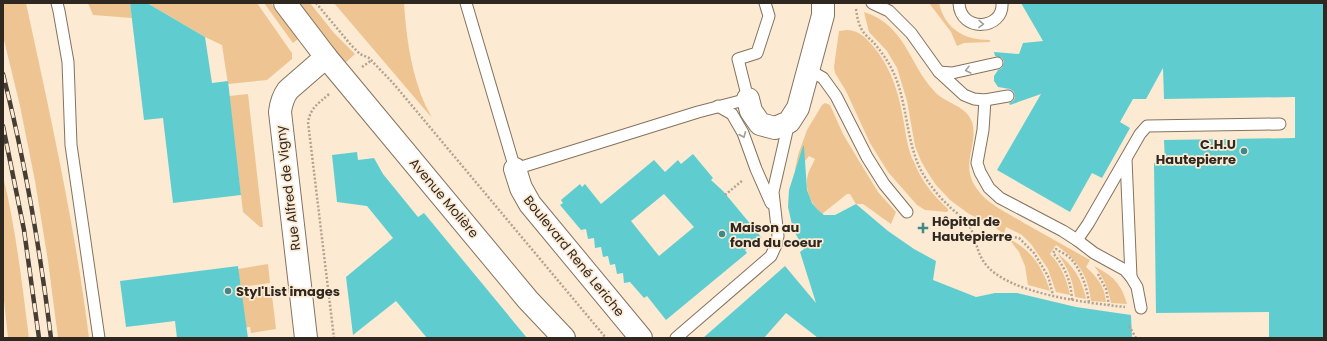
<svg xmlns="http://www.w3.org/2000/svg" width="1327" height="341" font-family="Poppins,sans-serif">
<rect width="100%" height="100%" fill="#fdead3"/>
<g fill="#eec592">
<path d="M3,3H26C50,114 75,225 89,338H58L48,261L35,181L20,106L3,36Z"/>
<path d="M88,3H130L132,18L93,15Z"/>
<path d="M147,3H257L287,46L292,53V59L267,80L228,84L222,45L205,37Z"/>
<path d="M264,3H271L298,39L293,43Z"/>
<path d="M298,3H310L334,33L355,54L345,63Z"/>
<path d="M334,3H404C406,34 410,63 420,92C423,101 428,110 432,118Z"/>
<path d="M929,3H939C945,29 964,40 990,40V42L964,43L957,46L951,32Z"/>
<path d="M864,12C906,25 909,65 935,92C946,104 966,105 972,122C979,145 959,165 977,189C988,205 1008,213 1024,223C1046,235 1068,248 1090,260L1086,267C1097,277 1105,287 1106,302L1091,301C1088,274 1077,260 1056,245L1050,254C1061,265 1067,280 1070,295L1056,292L1048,269L1031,244L1022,235L1006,227L1004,234L990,224L969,214L950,200L936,185L928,173L921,161L915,146L907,101L897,68L887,51L869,32Z"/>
<path d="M847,30C859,31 864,36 872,45C892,68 899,94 904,123C906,136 908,151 914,162C922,182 933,195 948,209V211L947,212L925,210L917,205L888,172L870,143L846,91L835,73L834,67L839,31Z"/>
<path d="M248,94L263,227H260L243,212L229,96Z"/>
<path d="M825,103L830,105L843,134L859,161L878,192L896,212L891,224L863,204H856L850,194H847L822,214C810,203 804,189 808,174C810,168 813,164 815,159L809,156L797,171L795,170L798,155L807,130L822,105Z"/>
<path d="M3,176C16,229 22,284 29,338H8L3,291Z"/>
<path d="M1009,239C1031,249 1043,268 1050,291L1028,285L1025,266L1019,252Z"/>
<path d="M1057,253C1073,265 1082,279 1086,299L1075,297C1073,280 1067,266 1057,253Z"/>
<path d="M268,264L270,283L241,287L238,269Z"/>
<path d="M1094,266C1113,276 1121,283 1127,304L1111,303C1108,288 1104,278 1094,266Z"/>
<path d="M271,287L276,329L251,333L250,327L222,330L241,291Z"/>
</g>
<g fill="#5fcdcf" fill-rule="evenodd">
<path d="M130,3H147L205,37L212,83L228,81L241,195L173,203L163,118L144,120Z"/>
<path d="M1021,3H1324V338H1269V312L1156,313L1154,163H1165L1164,140L1295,138V97L1164,99L1163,68L1146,99H1133L1120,122L1130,128L1102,178L1092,173L1070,212L997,170L1041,94L1010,105L1009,103L1013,101L1015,98L1014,92L1010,89L998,87L994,81V76L998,70L1002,68L1004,62L1002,58L995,56L994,52L1019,54L1023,43L1043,41Z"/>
<path d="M803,146H804L807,190L812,203L818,210L824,215H835L856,204L888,231L914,249L936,261L933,280L976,297L995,293H1017L1076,307L1131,315L1132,338H818L786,313L764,338H703L785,266L816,303L800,252L804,249L793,229L788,207L789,190Z"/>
<path d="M357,152L358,160L374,158L383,174L418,217L424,213L527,338H427L396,301L353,335L346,277L393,238L367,206L337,202L332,155Z"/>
<path d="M693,154L713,178L711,180L723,191L762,238L745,250L747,253L666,320L647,296L644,298L630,282L624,283L623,273L617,274L615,264L610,265L608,256L603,257L601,247L595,248L594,238L588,239L586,229L581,230L560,205L563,203L561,200L580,184L582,187L585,184L601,204L654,160L665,172L678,160L681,164ZM664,194L694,227L659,256L631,221Z"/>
<path d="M238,266L248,338H177L175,321L126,327L120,281Z"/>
</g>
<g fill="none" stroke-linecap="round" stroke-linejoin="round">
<defs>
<g id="lane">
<path d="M57,3L59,11L68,62L71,145L99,338"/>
<path d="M466,3L515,169L698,112L748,99L738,59L757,53L769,16L765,3"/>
<path d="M872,3L889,11L911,33L939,72L964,95L974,99L985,100L1008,96"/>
<path d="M959,3C960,33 1004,30 1002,3"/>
<path d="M809,70L823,78L836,96L867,157L884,184L907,212"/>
<path d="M939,72L952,73L997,63"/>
<path d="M985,100L983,130L977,163L980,172L989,188L1000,198L1063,231L1077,240L1088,224L1140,134L1147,126L1280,124"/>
<path d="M718,106L732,114L743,133L756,169L771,203"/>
<path d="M1126,159L1131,277"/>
<path d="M1077,240L1094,253L1125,270L1131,277L1137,287L1141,308"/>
<path d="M676,338L771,256L776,245L778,236L773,192L789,122"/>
</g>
<g id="street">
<path d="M748,99L751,111L760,124L775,128L789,122L798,108L823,15V3"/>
<path d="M515,169L521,188L530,204L641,338"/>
</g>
<g id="secondary">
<path d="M285,3L326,57L346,81L528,300L564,338"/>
<path d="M306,338L280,112C281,103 283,97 288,90L326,57"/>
</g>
</defs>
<use href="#lane" stroke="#84735e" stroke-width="13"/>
<use href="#street" stroke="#84735e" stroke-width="24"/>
<use href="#secondary" stroke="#84735e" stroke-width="24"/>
<g stroke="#b1a391" stroke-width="2.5" stroke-dasharray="2 2" stroke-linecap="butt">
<path d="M316,3L351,45L360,54L369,58L393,83L606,338"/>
<path d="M856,9C857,16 858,23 862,30C865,35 870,39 874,43C884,55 892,67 897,81C908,112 907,146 923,174C930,185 938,196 948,205C954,212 964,217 969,225C976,237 976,251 984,262C1005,294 1089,303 1125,307"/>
<path d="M362,67L372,60"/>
<path d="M329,94C318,104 311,107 308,122L334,338"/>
<path d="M725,195L743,180"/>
<path d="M1007,236L1019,238L1034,253L1048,276L1053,295"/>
<path d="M1098,274L1106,289L1109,305"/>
<path d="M1072,300C1071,281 1065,267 1053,253L1056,249C1060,252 1066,254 1070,258C1081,269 1087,287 1089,303"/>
<path d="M1129,326L1136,338"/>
</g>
<use href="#lane" stroke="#fff" stroke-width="11"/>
<use href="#street" stroke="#fff" stroke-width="22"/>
<use href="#secondary" stroke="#fff" stroke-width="22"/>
<defs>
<g id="rail">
<path d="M3,74C25,161 40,249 51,338"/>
<path d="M3,126L24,230L39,338"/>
</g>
</defs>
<use href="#rail" stroke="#463e34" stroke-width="4.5"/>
<use href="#rail" stroke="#fdead3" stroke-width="3" stroke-dasharray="9" stroke-linecap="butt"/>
</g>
<defs><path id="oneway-chevron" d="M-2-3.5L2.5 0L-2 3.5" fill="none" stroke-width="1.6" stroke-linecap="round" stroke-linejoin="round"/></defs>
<g stroke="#a19e9b">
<use href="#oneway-chevron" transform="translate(981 24) rotate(1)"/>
<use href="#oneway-chevron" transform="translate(968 70) rotate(166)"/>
<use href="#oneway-chevron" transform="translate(743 135) rotate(67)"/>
</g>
<g fill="#408889" stroke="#fdead3" stroke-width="1.5">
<circle cx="1244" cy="151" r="4"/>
<path d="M921 222h4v4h4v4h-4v4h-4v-4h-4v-4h4z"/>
<circle cx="722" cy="234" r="4"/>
<circle cx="228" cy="291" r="4"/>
</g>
<g text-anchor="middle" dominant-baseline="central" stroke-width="3.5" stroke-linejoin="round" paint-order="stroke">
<g font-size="13" font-weight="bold" fill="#2f2820" stroke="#fdead3" text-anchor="start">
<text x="1236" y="144" text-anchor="end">C.H.U<tspan x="1236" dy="15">Hautepierre</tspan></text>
<text x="932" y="221">Hôpital de<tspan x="932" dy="15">Hautepierre</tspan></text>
<text x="730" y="227">Maison au<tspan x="730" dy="15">fond du coeur</tspan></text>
<text x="236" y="291">Styl'List images</text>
</g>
<g font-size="13" fill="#2f2820" stroke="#fdead3">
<text transform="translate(288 188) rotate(-97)">Rue Alfred de Vigny</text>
<text transform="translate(444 198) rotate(50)">Avenue Molière</text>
<text transform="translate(574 256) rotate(51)">Boulevard René Leriche</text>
</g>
</g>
<rect width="1327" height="341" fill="none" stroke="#2f2820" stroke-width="8"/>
</svg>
